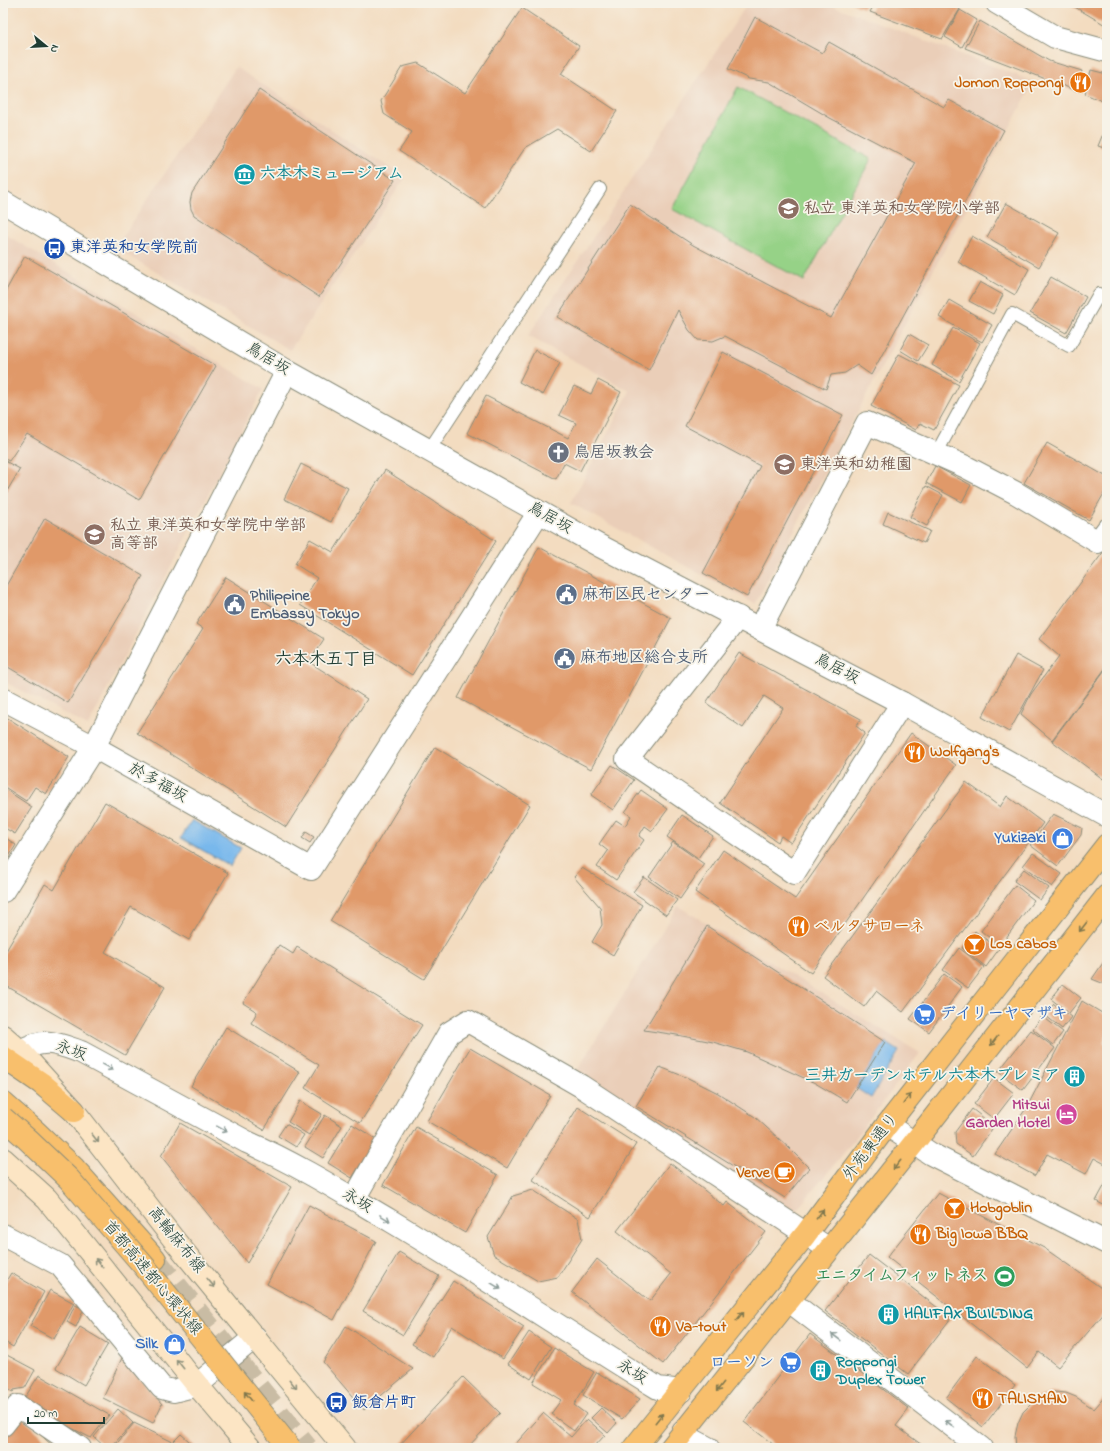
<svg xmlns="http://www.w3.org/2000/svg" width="1110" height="1451" font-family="'Indie Flower','Klee One',sans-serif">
<rect width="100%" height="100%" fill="#f7f3e8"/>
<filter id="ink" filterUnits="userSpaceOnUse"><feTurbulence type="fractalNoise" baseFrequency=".025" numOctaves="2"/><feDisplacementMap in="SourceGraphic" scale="8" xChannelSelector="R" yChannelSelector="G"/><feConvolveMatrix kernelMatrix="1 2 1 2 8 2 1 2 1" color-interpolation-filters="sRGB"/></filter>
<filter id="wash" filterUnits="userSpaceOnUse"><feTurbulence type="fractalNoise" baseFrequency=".012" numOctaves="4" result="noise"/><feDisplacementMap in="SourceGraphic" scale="16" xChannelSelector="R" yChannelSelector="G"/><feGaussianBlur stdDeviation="0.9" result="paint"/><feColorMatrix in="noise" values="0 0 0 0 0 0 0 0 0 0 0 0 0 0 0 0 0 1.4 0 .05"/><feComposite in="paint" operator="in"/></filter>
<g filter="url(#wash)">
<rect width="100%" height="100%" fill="#f3dcc0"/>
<g fill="#eaceb8">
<path d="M748,3H826L1034,82L755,604L571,503L630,391L528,336Z"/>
<path d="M236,67L405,178L290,350L115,248Z"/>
<path d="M3,233L263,389L88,726L3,681Z"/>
<path d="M678,906L920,1053L852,1143L790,1218L573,1077Z"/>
</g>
<path fill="#96d287" stroke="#5a885e" d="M738,87L871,159L804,281L672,209Z"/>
<g fill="#78b8ec" stroke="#4c7a90">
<path d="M192,820L241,848L230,866L181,838Z"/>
<path d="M885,1042L899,1051L871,1098L856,1088Z"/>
</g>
<g id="blocks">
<g fill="#e09969">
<path d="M851,3H866L863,8Z"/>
<path d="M875,3H950L960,9L942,39L870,12Z"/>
<path d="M1068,3H1107V26Z"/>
<path d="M522,8L579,46L561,74L617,111L591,151L557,129L525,148L485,208L399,151L412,132L384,114L381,101L402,67L418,63L465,93Z"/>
<path d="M960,10L977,20L962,47L945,37Z"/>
<path d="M755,17L822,53L829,42L944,107L949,100L1004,130L871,375L857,365L845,373L831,375L826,389L725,336L713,341L698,340L689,330L678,310L649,370L557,317L630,204L693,245L831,318L916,163L830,118L769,82L749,79L728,69Z"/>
<path d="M980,21L1049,61L1082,71L1077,91L965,48Z"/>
<path d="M1091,70L1107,74V103L1085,94Z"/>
<path d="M259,90L395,180L319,297L194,215L191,209L190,202L192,193Z"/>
<path d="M1107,124V149L1098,146Z"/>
<path d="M1006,203L1059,233L1039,267L987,237Z"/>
<path d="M972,236L1029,269L1015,295L958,262Z"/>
<path d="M25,256L216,366L139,500L27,434L9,461L3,458V296Z"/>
<path d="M1051,277L1086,297L1066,333L1030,313Z"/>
<path d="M980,282L1003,295L993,314L969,301Z"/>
<path d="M949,300L992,325L982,342L939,317Z"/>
<path d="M953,328L980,343L959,381L932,365Z"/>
<path d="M909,334L928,345L918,361L900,350Z"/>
<path d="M535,350L560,363L543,395L519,382Z"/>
<path d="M723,352L843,415L747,597L703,573L760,466L685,426Z"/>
<path d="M899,354L959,385L934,430L920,423L916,430L871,406Z"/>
<path d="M598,380L621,392L580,471L564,463L556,479L467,433L486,396L568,438L576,423L559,415L574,386L591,394Z"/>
<path d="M1047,443L1107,477V488L1089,520L1024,483Z"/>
<path d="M3,460L20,469L3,498Z"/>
<path d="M301,464L348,488L331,522L284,499Z"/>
<path d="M935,466L971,485L962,502L926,483Z"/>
<path d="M385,470L496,541L412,675L300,605L317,578L295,564L310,539L333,552Z"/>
<path d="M926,486L943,495L927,526L910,517Z"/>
<path d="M888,512L930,531L924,543L883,524Z"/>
<path d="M45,518L143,576L68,703L3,664V591Z"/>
<path d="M539,547L671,618L591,769L458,698Z"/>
<path d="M1107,547V666L1052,740L1021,714L1031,694L1059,656L1039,639Z"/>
<path d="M226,577L324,639L309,662L367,699L286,827L137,733L203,629L196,624Z"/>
<path d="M739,653L861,719L856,726L865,733L791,843L781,836L778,842L720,803L783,708L764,696L743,728L706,703Z"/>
<path d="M1016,655L1043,670L1009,732L982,717Z"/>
<path d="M1107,667V774L1103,779L1052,741Z"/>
<path d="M3,715L69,757L46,794L35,787L26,801L3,786Z"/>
<path d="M911,733L956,765L811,973L695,892L723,850L795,899Z"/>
<path d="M435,747L530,805L424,979L330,921Z"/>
<path d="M612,765L634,780L613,810L591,795Z"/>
<path d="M966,782L1000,807L1007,796L1043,823L903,1012L876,991L864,1007L823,976Z"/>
<path d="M3,788L32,807L15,834L3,827Z"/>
<path d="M641,790L668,809L652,831L645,826L639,836L644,840L616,880L597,867L608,851L599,844L616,820L625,826L631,816L625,812Z"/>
<path d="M105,802L228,873L189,940L131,907L105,952L165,987L125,1055L3,984V956L45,884L54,890Z"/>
<path d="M1053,814L1082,828L1081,835L1058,866L1030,845Z"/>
<path d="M682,815L713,836L698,858L667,837Z"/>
<path d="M306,832L314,837L310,843L302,838Z"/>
<path d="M3,836L16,845L3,866Z"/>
<path d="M673,842L704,864L680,899L649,877Z"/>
<path d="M1033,853L1062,874L1052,887L1023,866Z"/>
<path d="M582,868L642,905L613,955L592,942L602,925L600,907L574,877Z"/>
<path d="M1024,869L1049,888L1040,900L1014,881Z"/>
<path d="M644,877L677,900L666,915L633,892Z"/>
<path d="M1015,885L1034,900L1000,946L981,931Z"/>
<path d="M707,926L885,1042L847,1102L815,1083L747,1052L713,1042L677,1035L644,1030Z"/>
<path d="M975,931L999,949L986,967L962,948Z"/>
<path d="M279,945L293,954L297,947L422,1025L360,1123L305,1088L319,1065L251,1023L257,1012L243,1003Z"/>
<path d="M959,948L984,967L968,988L943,970Z"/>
<path d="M1107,957V985L1092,979Z"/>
<path d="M944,974L962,987L929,1032L910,1019Z"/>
<path d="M1063,984L1081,998L1069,1013L1051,999Z"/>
<path d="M1082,1001L1107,1016V1035L1103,1043L1107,1045V1134L1106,1137H1107V1165L1094,1158L1086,1174L1047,1154L1035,1176L995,1154L1027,1107Z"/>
<path d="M1054,1004L1071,1017L1062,1029L1045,1015Z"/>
<path d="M1042,1016L1063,1032L1053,1045L1033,1029Z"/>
<path d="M226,1027L300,1072L264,1130L191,1086Z"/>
<path d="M1031,1030L1055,1048L1023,1090L998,1072Z"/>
<path d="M470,1048L550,1095L507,1168L427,1121Z"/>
<path d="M660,1067L688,1078L718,1093L755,1117L789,1148L809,1168L785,1198L636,1106Z"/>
<path d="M994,1078L1014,1093L994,1119L974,1104Z"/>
<path d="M300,1101L322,1114L309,1135L288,1122Z"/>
<path d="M578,1107L636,1144L590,1217L533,1180Z"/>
<path d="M972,1109L994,1126L973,1156L956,1144L955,1132Z"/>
<path d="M325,1115L342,1126L323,1158L305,1147Z"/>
<path d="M180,1123L292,1187L247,1263L161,1156Z"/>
<path d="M286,1124L304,1135L296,1147L278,1136Z"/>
<path d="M352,1124L376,1139L352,1178L328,1163Z"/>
<path d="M416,1127L498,1175L465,1233L383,1185Z"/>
<path d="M670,1163L724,1206L727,1202L766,1232L663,1364L572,1292L597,1259L650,1301L671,1274L617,1231Z"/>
<path d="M1107,1181V1207L1096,1201Z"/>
<path d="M533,1190L578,1219L582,1239L558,1277L538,1281L494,1255L488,1237L513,1196Z"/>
<path d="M938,1193L1044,1248L1107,1292V1310L1058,1367L1039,1352L1027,1368L887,1257Z"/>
<path d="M309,1205L376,1241L334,1320L267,1284Z"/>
<path d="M399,1252L439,1276L403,1335L363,1311Z"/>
<path d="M869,1255L951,1318L908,1374L825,1311Z"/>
<path d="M11,1273L44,1292L13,1347L3,1341V1286Z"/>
<path d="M453,1281L524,1327L503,1359L452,1326L433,1357L412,1344Z"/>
<path d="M50,1290L74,1303L54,1339L30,1326Z"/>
<path d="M75,1305L84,1309L76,1327L67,1322Z"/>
<path d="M346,1326L413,1369L364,1410L323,1362Z"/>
<path d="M80,1327L108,1344L84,1385L56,1368Z"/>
<path d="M529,1332L551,1347L531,1379L508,1364Z"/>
<path d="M810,1334L909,1409L896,1426L926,1448H778L744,1422Z"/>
<path d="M554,1348L594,1372L574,1405L586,1414L574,1431L551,1414L561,1400L533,1383Z"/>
<path d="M3,1353L35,1370L25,1388L14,1390L13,1392L3,1387Z"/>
<path d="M977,1356L1015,1385L983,1427L946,1398Z"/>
<path d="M122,1358L162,1404L153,1423L103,1398Z"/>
<path d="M597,1372L640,1399L622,1419L583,1395Z"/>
<path d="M39,1375L109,1415L91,1438L50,1417L52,1413L24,1399Z"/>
<path d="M463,1377L500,1413L467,1448H399L398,1447Z"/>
<path d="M1054,1392L1066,1393L1076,1397L1094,1409L1107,1394V1442L1102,1448H1016L1015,1436L1018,1423L1023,1412L1037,1398Z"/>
<path d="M601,1408L617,1423L608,1433L591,1418Z"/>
<path d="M118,1409L133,1423L110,1448H106L94,1437Z"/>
<path d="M543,1413L571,1437L587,1419L605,1435L593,1448H512Z"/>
<path d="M21,1417L55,1448H4L3,1447V1436Z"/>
<path d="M134,1423L173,1442L181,1434L197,1448H113Z"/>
</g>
</g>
</g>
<g filter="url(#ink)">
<use href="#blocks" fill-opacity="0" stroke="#898c7a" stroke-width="1"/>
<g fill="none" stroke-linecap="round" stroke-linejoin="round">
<path stroke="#c9bca4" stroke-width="22" stroke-dasharray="22 11" stroke-linecap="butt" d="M155,1259L307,1448"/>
<defs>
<g id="service">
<path d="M429,450L600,189"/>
<path d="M936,454L1012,314L1069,346L1099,294L1107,298"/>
</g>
<g id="minor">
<path d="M738,617L627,759L794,873L902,703"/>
<path d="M760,629L867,423L966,467L1016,493L1098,542L1107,530"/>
<path d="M3,699L94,747L311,869L539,512"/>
<path d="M3,891L94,747L287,371"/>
<path d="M20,1051C45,1037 56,1043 81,1052L247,1142C295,1163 345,1194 391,1221C481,1275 569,1333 658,1388L681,1391"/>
<path d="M354,1199L449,1033L468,1021L581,1086L829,1249"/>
<path d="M3,1235L60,1265L162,1388L173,1391L197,1385L255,1337"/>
<path d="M788,1300L981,1448"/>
<path d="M3,1425L18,1406L80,1448"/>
<path d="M683,1432L695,1441L708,1448"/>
</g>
<g id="tertiary">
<path d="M997,3L1055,37L1107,51"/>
<path d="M3,202L287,371L598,545L902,703L1107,816"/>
<path d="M887,1125L931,1154L1107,1243"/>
</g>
<g id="secondary">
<path d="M3,1036L20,1051L74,1111L175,1241L345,1448"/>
<path d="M3,1159L47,1199L197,1385L250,1448"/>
</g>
<g id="primary">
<path d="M634,1448L805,1235L887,1125L1107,845"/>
<path d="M671,1448L914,1143L1107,896"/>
</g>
<g id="motorway">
<path d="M3,1057L41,1083L74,1111"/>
<path d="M3,1103L34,1130L74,1168L155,1259"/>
</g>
</defs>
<use href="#service" stroke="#898c7a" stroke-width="14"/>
<use href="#minor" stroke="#898c7a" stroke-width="24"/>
<use href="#tertiary" stroke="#898c7a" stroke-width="24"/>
<use href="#secondary" stroke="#898c7a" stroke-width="24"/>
<use href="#primary" stroke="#898c7a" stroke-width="24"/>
<use href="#motorway" stroke="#898c7a" stroke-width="24"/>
<use href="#service" stroke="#fff" stroke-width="12"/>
<use href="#minor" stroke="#fff" stroke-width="22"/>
<use href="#tertiary" stroke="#fff" stroke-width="22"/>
<use href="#secondary" stroke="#fce5c4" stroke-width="22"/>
<use href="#primary" stroke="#f8bf6c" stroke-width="22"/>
<use href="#motorway" stroke="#f8bf6c" stroke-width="22"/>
<defs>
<path id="motorway-bridge" d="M3,1118L27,1139L69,1179L144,1266L290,1448"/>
</defs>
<use href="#motorway-bridge" stroke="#898c7a" stroke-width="24" stroke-linecap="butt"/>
<use href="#motorway-bridge" stroke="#f8bf6c" stroke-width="22"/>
</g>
<defs><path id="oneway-shaft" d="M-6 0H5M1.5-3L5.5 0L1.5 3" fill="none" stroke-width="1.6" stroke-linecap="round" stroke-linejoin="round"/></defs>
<g stroke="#81784d">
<use href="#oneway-shaft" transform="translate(1083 927) rotate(128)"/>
<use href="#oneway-shaft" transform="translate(994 1041) rotate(128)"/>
<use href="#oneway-shaft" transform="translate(907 1099) rotate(-52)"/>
<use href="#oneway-shaft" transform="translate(897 1165) rotate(129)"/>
<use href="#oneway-shaft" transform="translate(820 1214) rotate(-53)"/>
<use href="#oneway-shaft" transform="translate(740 1316) rotate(-51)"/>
<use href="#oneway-shaft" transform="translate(720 1387) rotate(128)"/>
<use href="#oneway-shaft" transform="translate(248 1396) rotate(-129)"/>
<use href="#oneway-shaft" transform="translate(659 1418) rotate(-51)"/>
</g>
<g stroke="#8f9e9a">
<use href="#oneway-shaft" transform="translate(108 1067) rotate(29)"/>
<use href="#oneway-shaft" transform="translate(222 1129) rotate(29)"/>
<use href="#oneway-shaft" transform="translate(385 1218) rotate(31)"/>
<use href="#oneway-shaft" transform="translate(496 1286) rotate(32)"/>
<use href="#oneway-shaft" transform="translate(836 1337) rotate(-143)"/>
<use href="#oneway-shaft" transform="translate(950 1424) rotate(-143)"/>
</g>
<g stroke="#8e917c">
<use href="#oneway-shaft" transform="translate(95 1138) rotate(52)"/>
<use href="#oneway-shaft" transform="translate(99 1263) rotate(-129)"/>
<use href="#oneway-shaft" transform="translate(211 1283) rotate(50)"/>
<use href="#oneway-shaft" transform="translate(180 1364) rotate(-129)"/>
<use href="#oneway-shaft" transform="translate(293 1384) rotate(51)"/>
</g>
</g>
<defs>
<symbol id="restaurant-disc" viewBox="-11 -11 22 22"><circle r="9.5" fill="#e8710a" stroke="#f7f3e8"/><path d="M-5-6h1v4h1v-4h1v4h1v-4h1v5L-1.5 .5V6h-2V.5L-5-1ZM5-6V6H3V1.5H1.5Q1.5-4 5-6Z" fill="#fff"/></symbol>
<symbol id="museum-disc" viewBox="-11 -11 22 22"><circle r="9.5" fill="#0f9aa8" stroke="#f7f3e8"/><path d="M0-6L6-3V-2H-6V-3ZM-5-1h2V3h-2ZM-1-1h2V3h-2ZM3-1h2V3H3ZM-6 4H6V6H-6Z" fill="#fff"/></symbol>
<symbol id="school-disc" viewBox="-11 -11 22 22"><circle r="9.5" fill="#8d6e63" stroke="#f7f3e8"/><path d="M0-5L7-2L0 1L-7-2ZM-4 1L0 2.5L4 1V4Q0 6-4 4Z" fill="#fff"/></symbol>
<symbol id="bus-disc" viewBox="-11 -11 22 22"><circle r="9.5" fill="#1a4fb4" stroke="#f7f3e8"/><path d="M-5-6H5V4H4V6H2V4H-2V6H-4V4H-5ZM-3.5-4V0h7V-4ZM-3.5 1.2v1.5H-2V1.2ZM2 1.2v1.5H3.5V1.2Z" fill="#fff"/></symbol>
<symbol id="church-disc" viewBox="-11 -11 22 22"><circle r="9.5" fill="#6b7280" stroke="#f7f3e8"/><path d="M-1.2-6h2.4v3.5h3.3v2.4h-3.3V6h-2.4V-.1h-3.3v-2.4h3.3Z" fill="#fff"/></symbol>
<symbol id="civic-disc" viewBox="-11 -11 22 22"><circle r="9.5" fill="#5c6f8a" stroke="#f7f3e8"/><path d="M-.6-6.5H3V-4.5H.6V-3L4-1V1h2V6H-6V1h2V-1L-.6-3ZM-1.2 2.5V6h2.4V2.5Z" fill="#fff"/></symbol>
<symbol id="shop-disc" viewBox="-11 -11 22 22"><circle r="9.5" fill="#3f7fe0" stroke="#f7f3e8"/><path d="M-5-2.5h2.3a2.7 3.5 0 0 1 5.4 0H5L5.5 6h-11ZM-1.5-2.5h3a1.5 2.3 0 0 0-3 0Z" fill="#fff"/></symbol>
<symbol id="bar-disc" viewBox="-11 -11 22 22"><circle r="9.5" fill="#e8710a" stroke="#f7f3e8"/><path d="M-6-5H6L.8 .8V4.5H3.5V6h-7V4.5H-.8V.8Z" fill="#fff"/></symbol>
<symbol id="supermarket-disc" viewBox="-11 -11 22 22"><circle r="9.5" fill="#3f7fe0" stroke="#f7f3e8"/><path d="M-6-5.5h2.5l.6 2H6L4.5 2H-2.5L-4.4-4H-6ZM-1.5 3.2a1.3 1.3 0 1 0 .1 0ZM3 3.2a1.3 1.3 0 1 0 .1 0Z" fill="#fff"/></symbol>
<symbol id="building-disc" viewBox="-11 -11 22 22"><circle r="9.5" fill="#0f9aa8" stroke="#f7f3e8"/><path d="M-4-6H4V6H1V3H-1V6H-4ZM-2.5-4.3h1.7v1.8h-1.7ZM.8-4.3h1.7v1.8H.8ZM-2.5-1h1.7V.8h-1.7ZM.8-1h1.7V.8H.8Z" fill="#fff"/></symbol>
<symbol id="hotel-disc" viewBox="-11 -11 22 22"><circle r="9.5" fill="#d1479c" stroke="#f7f3e8"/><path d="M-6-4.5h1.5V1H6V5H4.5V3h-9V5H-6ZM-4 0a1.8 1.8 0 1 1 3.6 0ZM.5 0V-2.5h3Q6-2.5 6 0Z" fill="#fff"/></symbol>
<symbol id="cafe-disc" viewBox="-11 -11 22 22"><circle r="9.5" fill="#e8710a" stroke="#f7f3e8"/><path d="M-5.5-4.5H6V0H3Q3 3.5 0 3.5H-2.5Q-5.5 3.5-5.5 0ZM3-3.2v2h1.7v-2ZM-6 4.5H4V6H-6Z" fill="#fff"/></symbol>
<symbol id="stadium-disc" viewBox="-11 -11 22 22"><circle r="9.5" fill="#2e9e5b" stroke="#f7f3e8"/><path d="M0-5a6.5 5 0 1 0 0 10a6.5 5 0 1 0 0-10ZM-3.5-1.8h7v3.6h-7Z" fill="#fff"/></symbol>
</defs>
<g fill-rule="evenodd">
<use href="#restaurant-disc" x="1068" y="70" width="25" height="25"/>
<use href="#museum-disc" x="232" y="162" width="25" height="25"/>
<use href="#school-disc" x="776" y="196" width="25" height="25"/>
<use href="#bus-disc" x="42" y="236" width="25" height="25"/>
<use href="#church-disc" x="546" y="440" width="25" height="25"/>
<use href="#school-disc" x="772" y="452" width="25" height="25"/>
<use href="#school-disc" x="82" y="522" width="25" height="25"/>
<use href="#civic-disc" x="554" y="582" width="25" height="25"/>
<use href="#civic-disc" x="222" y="592" width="25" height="25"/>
<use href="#civic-disc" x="552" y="646" width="25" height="25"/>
<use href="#restaurant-disc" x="902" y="740" width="25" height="25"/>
<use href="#shop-disc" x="1050" y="826" width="25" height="25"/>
<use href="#restaurant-disc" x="786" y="914" width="25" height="25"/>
<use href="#bar-disc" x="962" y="932" width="25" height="25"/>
<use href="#supermarket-disc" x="912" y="1002" width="25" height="25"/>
<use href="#building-disc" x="1062" y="1064" width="25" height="25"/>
<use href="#hotel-disc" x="1054" y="1102" width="25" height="25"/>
<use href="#cafe-disc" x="772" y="1160" width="25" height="25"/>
<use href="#bar-disc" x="942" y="1196" width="25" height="25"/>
<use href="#restaurant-disc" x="908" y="1222" width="25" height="25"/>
<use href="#stadium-disc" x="992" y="1264" width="25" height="25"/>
<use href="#building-disc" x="876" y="1302" width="25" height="25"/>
<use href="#restaurant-disc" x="648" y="1314" width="25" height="25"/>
<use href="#shop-disc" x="162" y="1332" width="25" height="25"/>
<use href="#supermarket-disc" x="778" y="1350" width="25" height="25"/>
<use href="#building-disc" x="808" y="1358" width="25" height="25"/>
<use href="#restaurant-disc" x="970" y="1386" width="25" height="25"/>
<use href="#bus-disc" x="324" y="1390" width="25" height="25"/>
</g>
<g text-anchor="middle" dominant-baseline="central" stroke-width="3.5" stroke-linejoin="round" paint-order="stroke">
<g font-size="16" font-weight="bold" fill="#c56008" stroke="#f7f3e8" text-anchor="start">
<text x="1064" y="83" text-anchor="end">Jomon Roppongi</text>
<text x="930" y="752">Wolfgang's</text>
<text x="814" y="927">ベルタサローネ</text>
<text x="990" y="944">Los cabos</text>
<text x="770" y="1173" text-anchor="end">Verve</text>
<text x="970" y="1208">Hobgoblin</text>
<text x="936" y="1234">Big Iowa BBQ</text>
<text x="676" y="1327">Va-tout</text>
<text x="998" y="1399">TALISMAN</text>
</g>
<g font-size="16" font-weight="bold" fill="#0d838f" stroke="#f7f3e8" text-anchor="start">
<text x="260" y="174">六本木ミュージアム</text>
<text x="1060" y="1076" text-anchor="end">三井ガーデンホテル六本木プレミア</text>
<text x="904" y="1314">HALIFAX BUILDING</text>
<text x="836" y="1362">Roppongi<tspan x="836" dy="18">Duplex Tower</tspan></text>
</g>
<g font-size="16" font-weight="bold" fill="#785e54" stroke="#f7f3e8" text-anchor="start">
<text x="804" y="209">私立 東洋英和女学院小学部</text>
<text x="800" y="465">東洋英和幼稚園</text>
<text x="110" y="526">私立 東洋英和女学院中学部<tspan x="110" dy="18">高等部</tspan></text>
</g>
<g font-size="16" font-weight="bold" fill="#164399" stroke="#f7f3e8" text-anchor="start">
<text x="70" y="248">東洋英和女学院前</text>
<text x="352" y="1403">飯倉片町</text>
</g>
<g font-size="16" fill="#1f3d34" stroke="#f7f3e8">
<text transform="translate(268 359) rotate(31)">鳥居坂</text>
<text transform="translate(550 518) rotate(29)">鳥居坂</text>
<text transform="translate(837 669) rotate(27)">鳥居坂</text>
<text transform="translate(158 783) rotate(29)">於多福坂</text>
<text transform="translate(71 1051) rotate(19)">永坂</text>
<text transform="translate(871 1147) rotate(-53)">外苑東通り</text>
<text transform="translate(357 1201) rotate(30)">永坂</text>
<text transform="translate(176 1240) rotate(51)">高輪麻布線</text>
<text transform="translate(152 1278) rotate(50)">首都高速都心環状線</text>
<text transform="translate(632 1372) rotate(32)">永坂</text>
</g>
<g font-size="16" font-weight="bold" fill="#5b616d" stroke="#f7f3e8" text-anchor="start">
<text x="574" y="453">鳥居坂教会</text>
</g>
<g font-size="16" font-weight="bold" fill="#4e5e75" stroke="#f7f3e8" text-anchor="start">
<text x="582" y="595">麻布区民センター</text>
<text x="250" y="596">Philippine<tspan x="250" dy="18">Embassy Tokyo</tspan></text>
<text x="580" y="658">麻布地区総合支所</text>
</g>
<g font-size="16" font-weight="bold" fill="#366cbe" stroke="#f7f3e8" text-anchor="end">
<text x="1046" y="838">Yukizaki</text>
<text x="940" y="1014" text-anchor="start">デイリーヤマザキ</text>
<text x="158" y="1344">Silk</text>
<text x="774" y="1363">ローソン</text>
</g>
<g font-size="16" font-weight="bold" fill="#b23c85" stroke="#f7f3e8" text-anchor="end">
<text x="1050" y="1105">Mitsui<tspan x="1050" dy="18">Garden Hotel</tspan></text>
</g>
<g font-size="16" font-weight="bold" fill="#27864d" stroke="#f7f3e8" text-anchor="end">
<text x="988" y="1276">エニタイムフィットネス</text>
</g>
<g font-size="17" font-weight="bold" fill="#1f3d34" stroke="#f7f3e8">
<text x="326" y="659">六本木五丁目</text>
</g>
</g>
<rect width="1110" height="1451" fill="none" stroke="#f7f3e8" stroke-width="16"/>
<g transform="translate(46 46) rotate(108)" stroke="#f7f3e8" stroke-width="3" paint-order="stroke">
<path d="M0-3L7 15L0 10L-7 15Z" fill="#1f3d34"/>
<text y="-6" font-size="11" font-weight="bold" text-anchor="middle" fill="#1f3d34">N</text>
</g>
<path d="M28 1417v6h76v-6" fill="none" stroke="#1f3d34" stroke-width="2"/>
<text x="34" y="1417" font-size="12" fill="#1f3d34" stroke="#f7f3e8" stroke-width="3" paint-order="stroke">20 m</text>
</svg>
